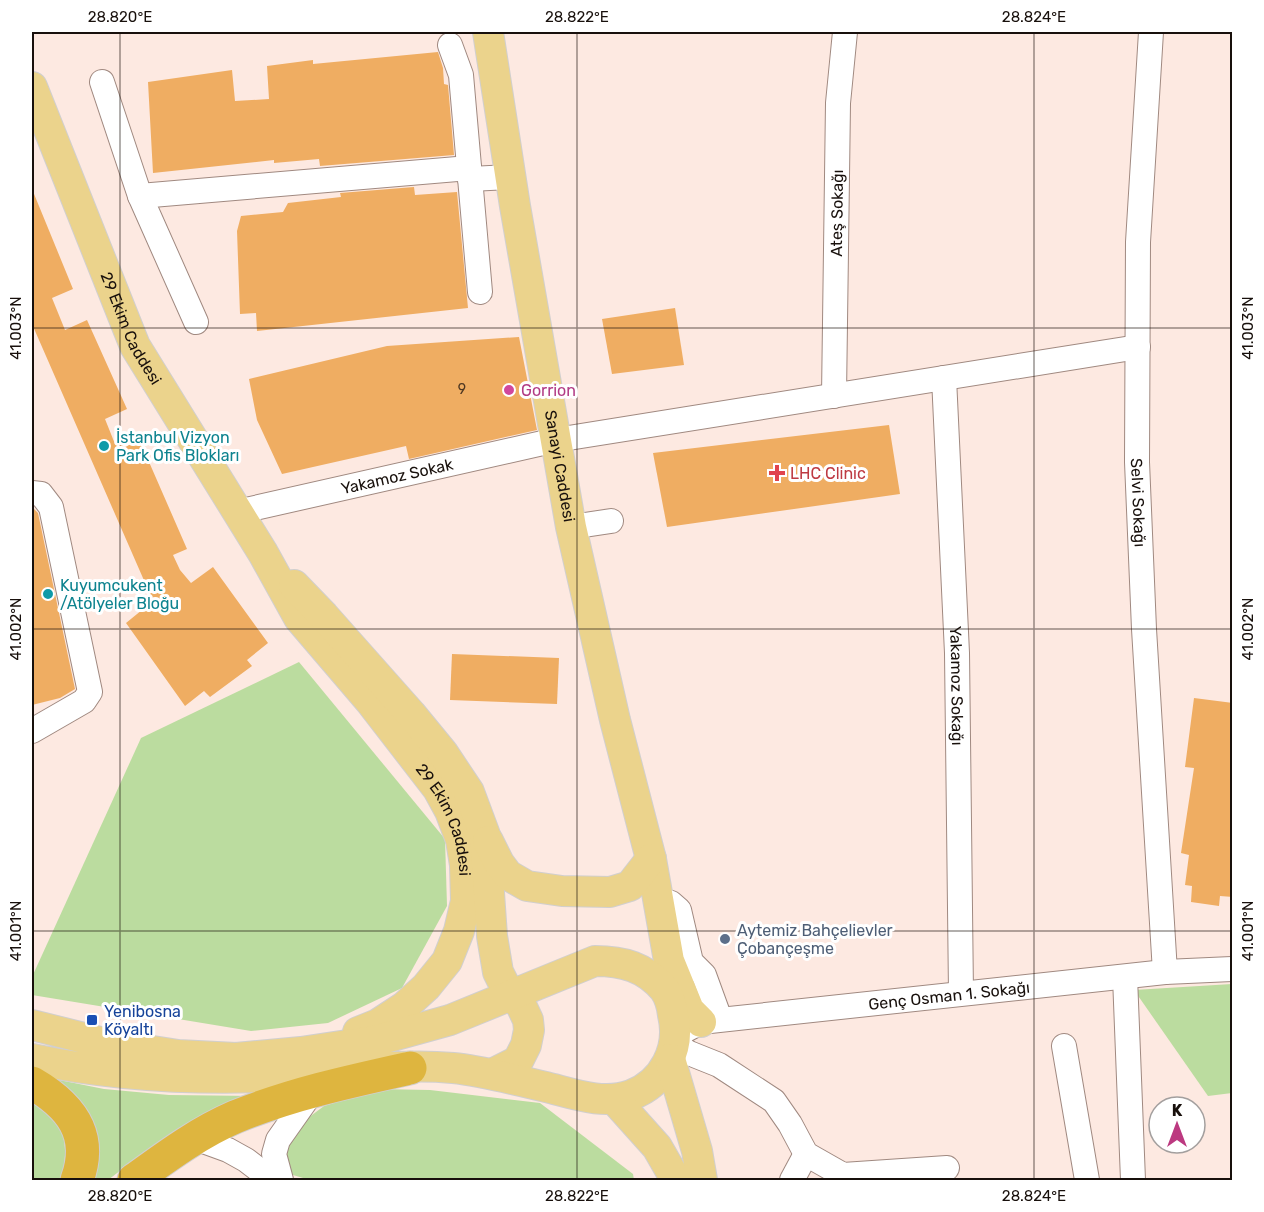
<svg xmlns="http://www.w3.org/2000/svg" width="1264" height="1212" font-family="Rubik,sans-serif">
<rect width="100%" height="100%" fill="#fde9e1"/>
<g fill="#bbdc9f">
<path d="M299,662L445,839L447,906L402,988L328,1023L251,1031L32,995V977L141,738Z"/>
<path d="M1232,984V1093L1208,1096L1134,990Z"/>
<path d="M49,1078L104,1089L169,1095L255,1096L134,1160L108,1180H89Z"/>
<path d="M377,1089L430,1090L540,1103L633,1174L634,1180H310L286,1173L281,1150L292,1130L324,1106Z"/>
<path d="M32,1094C63,1118 71,1143 61,1180H32Z"/>
</g>
<g fill="#efad62">
<path d="M438,52L443,68L444,84L448,85L454,155L320,166L319,159L274,163V160L153,173L148,82L232,70L235,101L269,99L267,66L313,60V64Z"/>
<path d="M414,187L415,195L457,192L468,308L257,331L256,313L240,314L237,231L241,216L283,212L288,203L341,197L340,193Z"/>
<path d="M32,189L73,289L52,298L65,330L87,320L127,409L105,419L115,444L121,442L124,448L139,439L187,549L173,555L180,570L191,583L213,567L268,643L247,660L252,666L210,697L204,691L185,706L126,623L153,601L32,324Z"/>
<path d="M675,308L684,365L612,374L602,319Z"/>
<path d="M519,337L537,430L409,459L406,446L282,474L257,420L249,379L387,346Z"/>
<path d="M889,425L900,494L667,527L653,453Z"/>
<path d="M32,507L38,513L75,689L60,698L32,705Z"/>
<path d="M452,654L559,658L557,704L450,700Z"/>
<path d="M1194,698L1233,703V897L1220,896L1219,906L1191,902L1192,886L1185,885L1189,855L1181,853L1194,768L1185,767Z"/>
</g>
<g fill="none" stroke-linecap="round" stroke-linejoin="round">
<defs>
<g id="minor">
<path id="s1" d="M1151,32L1138,242L1137,462L1144,629L1165,972"/>
<path d="M450,45L461,75L480,292"/>
<path d="M102,82L140,196L196,322"/>
<path d="M470,179L510,177"/>
<path d="M140,196L469,168"/>
<path id="s2" d="M944,378L957,653L961,993"/>
<path id="s3" d="M834,396L838,103L845,32"/>
<path d="M32,493L41,494L51,507L90,692L84,701L32,731"/>
<path id="s4" d="M237,512L556,440L1138,347"/>
<path d="M571,527L611,521"/>
<path d="M659,899L671,903L679,910L691,962L704,975L720,1019"/>
<path d="M1125,977L1133,1180"/>
<path d="M1064,1046L1087,1180"/>
<path d="M195,1138L228,1150L246,1160L272,1180"/>
<path id="s5" d="M947,1168L843,1175L806,1154L790,1124L774,1101L719,1065L689,1053L675,1044L684,1031L701,1022L1165,972L1232,969"/>
<path d="M281,1180L274,1154L278,1140L314,1089"/>
<path d="M792,1180L806,1154"/>
</g>
<g id="major">
<path id="s6" d="M488,32L515,206L571,527L615,720L651,859L669,961L689,1010L701,1022"/>
<path id="s7" d="M32,87L135,346L263,553L299,618L370,701L438,789L450,811L461,840L465,865L466,901L459,931L447,961L426,987L404,1007L378,1024L358,1032"/>
<path d="M294,585L324,616L411,714L443,753L469,792L485,835L492,936L498,972L509,994L521,1005L528,1020L529,1030L526,1045L518,1061L492,1074"/>
<path d="M488,841L499,863L508,875L527,886L562,891L610,892L630,886L651,859"/>
<path d="M32,1025L108,1044L178,1055L236,1058L301,1052L374,1041L450,1020L595,961C623,961 645,967 664,989C669,996 672,1006 673,1015C681,1048 664,1083 631,1095C603,1105 574,1094 546,1087C515,1080 484,1071 453,1068C391,1062 328,1075 267,1077C187,1080 109,1075 32,1059"/>
<path d="M670,1059L697,1151L702,1180"/>
<path d="M614,1099L657,1147L676,1180"/>
</g>
<g id="highway">
<path d="M32,1083C70,1105 94,1134 77,1180"/>
<path d="M134,1180C166,1157 198,1133 235,1117C291,1094 351,1081 410,1068"/>
</g>
</defs>
<use href="#minor" stroke="#a08980" stroke-width="26"/>
<use href="#major" stroke="#d1cfce" stroke-width="32"/>
<use href="#highway" stroke="#d1cfce" stroke-width="35"/>
<use href="#minor" stroke="#fff" stroke-width="24"/>
<use href="#major" stroke="#ebd38c" stroke-width="30"/>
<use href="#highway" stroke="#deb53f" stroke-width="33"/>
</g>
<path fill="none" stroke="#18100c" stroke-width="1.5" stroke-opacity="0.45" d="M120,32V1180M577,32V1180M1034,32V1180M32,328H1232M32,629H1232M32,931H1232"/>
<circle fill="#d1479c" stroke="#fff" stroke-width="2" cx="509" cy="390" r="6"/>
<g fill="#0f9aa8" stroke="#fff" stroke-width="2">
<circle cx="104" cy="446" r="6"/>
<circle cx="48" cy="594" r="6"/>
</g>
<path fill="#e0444e" stroke="#fff" stroke-width="2" d="M774 464h6v6h6v6h-6v6h-6v-6h-6v-6h6z"/>
<circle fill="#5c6f8a" stroke="#fff" stroke-width="2" cx="725" cy="939" r="6"/>
<rect fill="#1a4fb4" stroke="#fff" stroke-width="2" x="86" y="1014" width="12" height="12" rx="3"/>
<g text-anchor="middle" dominant-baseline="central" stroke-width="6" stroke-linejoin="round" paint-order="stroke">
<g font-size="14" fill="#4e3722">
<text x="462" y="389">9</text>
</g>
<g font-size="16" fill="#18100c" stroke="#fff">
<text stroke="none"><textPath href="#s3" startOffset="183">Ateş Sokağı</textPath></text>
<text stroke="none"><textPath href="#s7" startOffset="261">29 Ekim Caddesi</textPath></text>
<text stroke="none"><textPath href="#s6" startOffset="440">Sanayi Caddesi</textPath></text>
<text stroke="none"><textPath href="#s4" startOffset="164">Yakamoz Sokak</textPath></text>
<text stroke="none"><textPath href="#s1" startOffset="471">Selvi Sokağı</textPath></text>
<text stroke="none"><textPath href="#s2" startOffset="308">Yakamoz Sokağı</textPath></text>
<text stroke="none"><textPath href="#s7" startOffset="848">29 Ekim Caddesi</textPath></text>
<text stroke="none"><textPath href="#s5" startOffset="608">Genç Osman 1. Sokağı</textPath></text>
</g>
<g font-size="16" fill="#b23c85" stroke="#fff" text-anchor="start">
<text x="521" y="390">Gorrion</text>
</g>
<g font-size="16" fill="#0d838f" stroke="#fff" text-anchor="start">
<text x="116" y="437">İstanbul Vizyon<tspan x="116" dy="18">Park Ofis Blokları</tspan></text>
<text x="60" y="585">Kuyumcukent<tspan x="60" dy="18">/Atölyeler Bloğu</tspan></text>
</g>
<g font-size="16" fill="#be3a42" stroke="#fff" text-anchor="start">
<text x="790" y="473">LHC Clinic</text>
</g>
<g font-size="16" fill="#4e5e75" stroke="#fff" text-anchor="start">
<text x="737" y="930">Aytemiz Bahçelievler<tspan x="737" dy="18">Çobançeşme</tspan></text>
</g>
<g font-size="16" fill="#164399" stroke="#fff" text-anchor="start">
<text x="104" y="1011">Yenibosna<tspan x="104" dy="18">Köyaltı</tspan></text>
</g>
</g>
<rect width="1264" height="1212" fill="none" stroke="#ffffff" stroke-width="66"/>
<g transform="translate(1177 1125)"><circle r="28" fill="#ffffff" stroke="#a39f9e" stroke-width="1.5"/>
<path d="M0-4.5L10 22L0 15L-10 22Z" fill="#bc3980"/>
<text y="-9" font-size="16" font-weight="bold" text-anchor="middle" fill="#18100c">K</text>
</g>
<rect x="33" y="33" width="1198" height="1146" fill="none" stroke="#18100c" stroke-width="2"/>
<g font-size="15" text-anchor="middle" fill="#18100c">
<text x="120" y="22">28.820°E</text>
<text x="577" y="22">28.822°E</text>
<text x="1034" y="22">28.824°E</text>
<text transform="translate(16 328) rotate(-90)" y="5">41.003°N</text>
<text transform="translate(1248 328) rotate(-90)" y="5">41.003°N</text>
<text transform="translate(16 629) rotate(-90)" y="5">41.002°N</text>
<text transform="translate(1248 629) rotate(-90)" y="5">41.002°N</text>
<text transform="translate(16 931) rotate(-90)" y="5">41.001°N</text>
<text transform="translate(1248 931) rotate(-90)" y="5">41.001°N</text>
<text x="120" y="1201">28.820°E</text>
<text x="577" y="1201">28.822°E</text>
<text x="1034" y="1201">28.824°E</text>
</g>
</svg>
